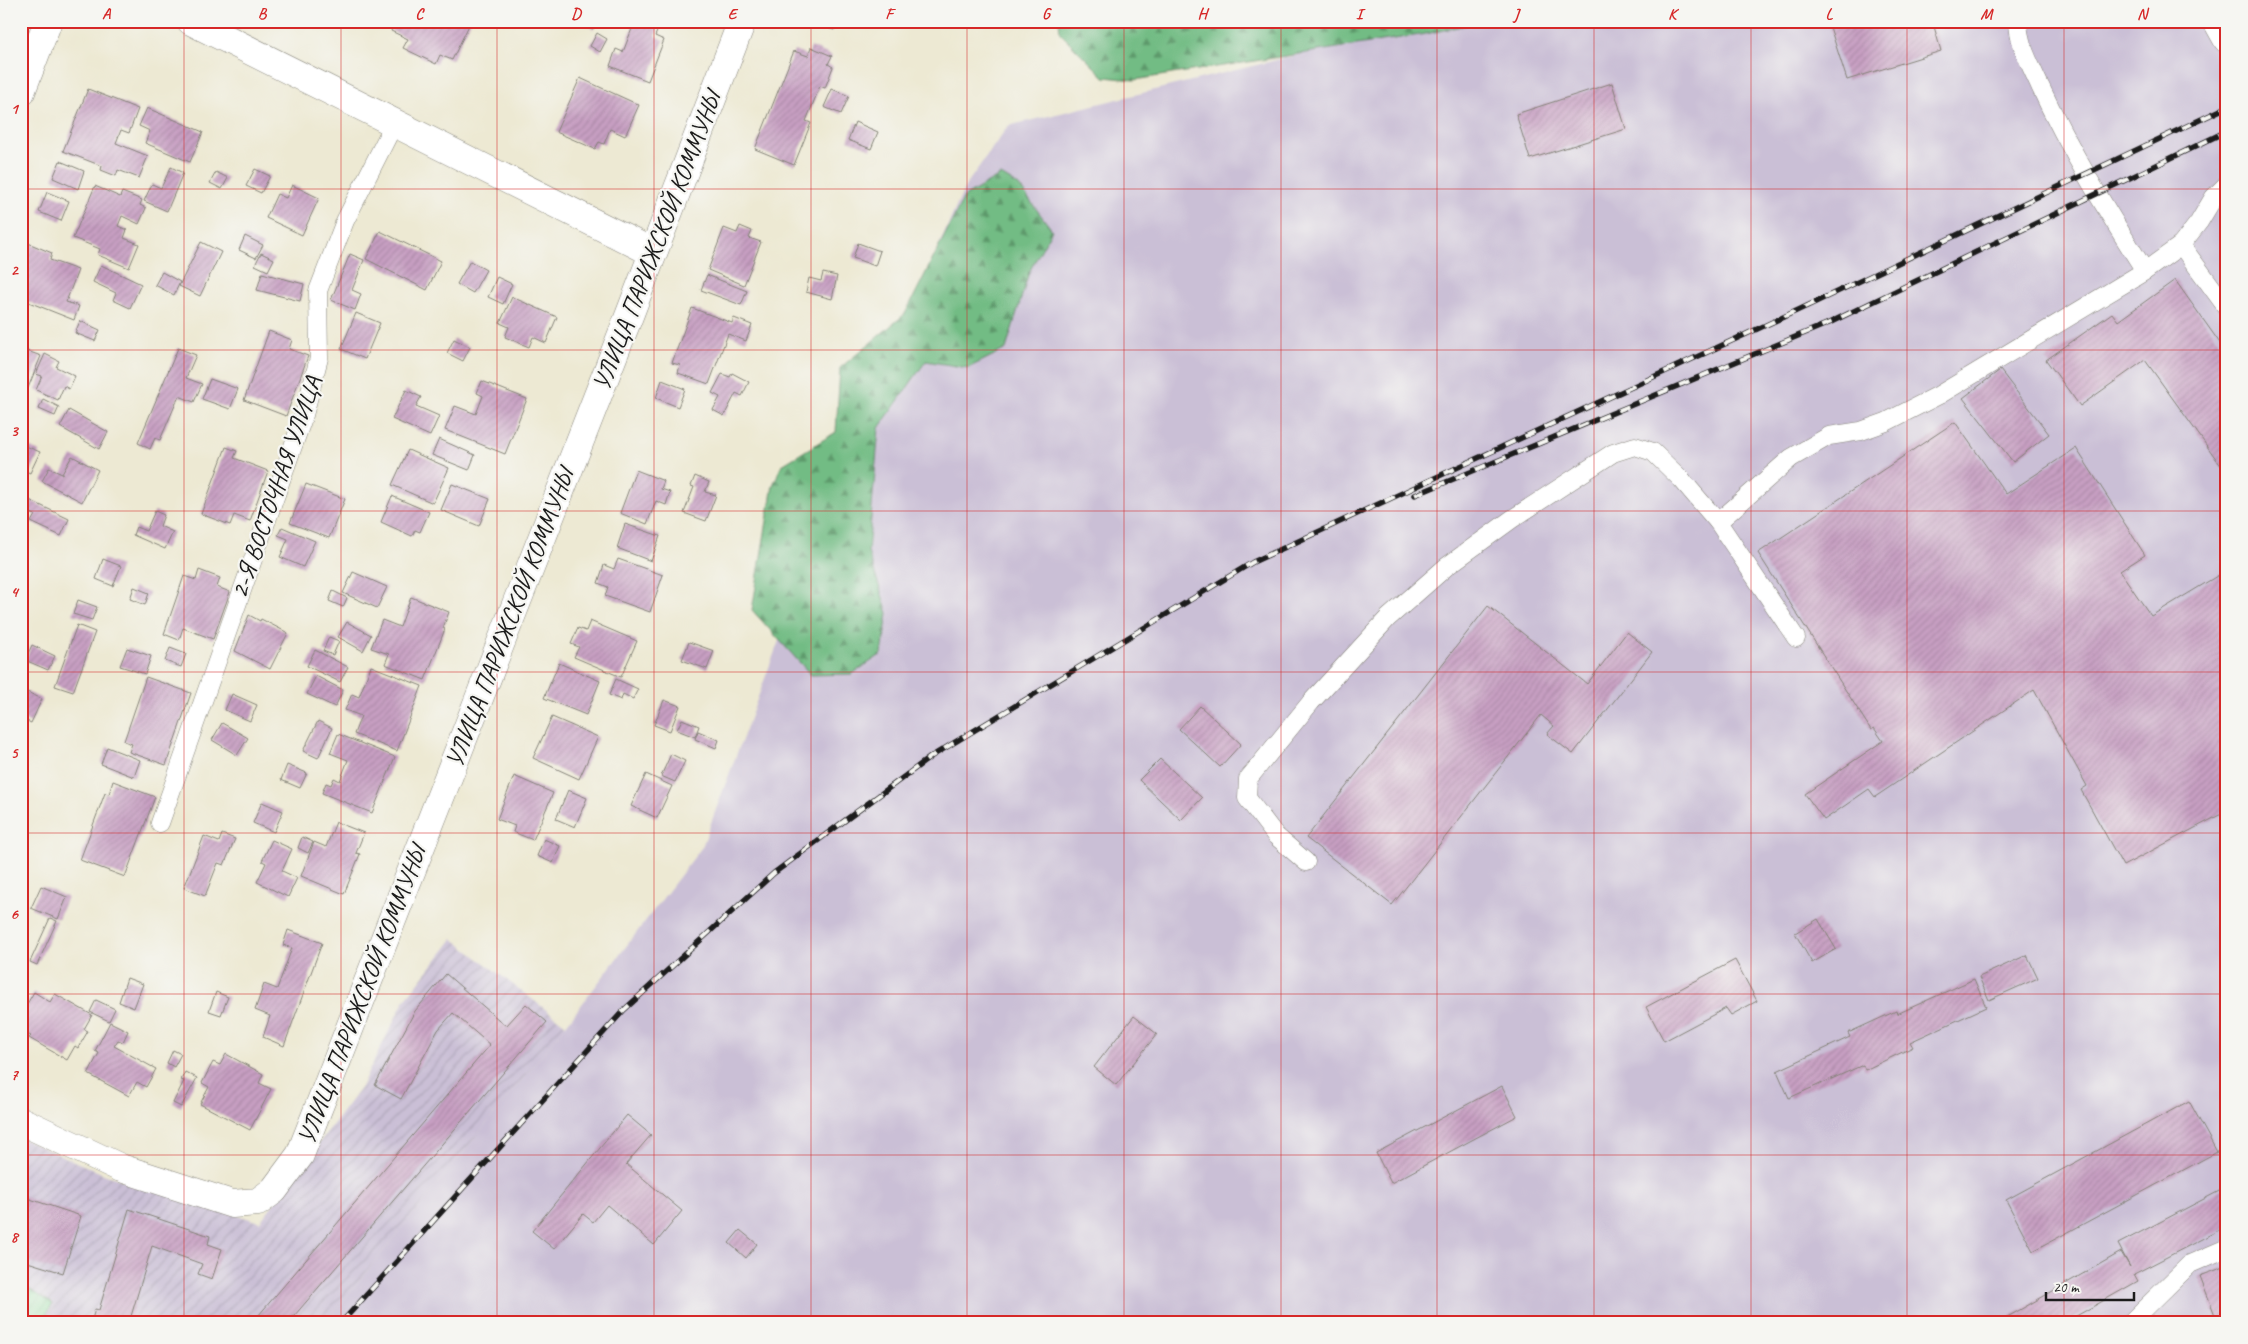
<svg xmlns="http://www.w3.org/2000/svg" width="2248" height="1344" font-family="Caveat,sans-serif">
<defs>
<pattern id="industrial-furrows" width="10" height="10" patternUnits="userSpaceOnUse" patternTransform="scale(1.25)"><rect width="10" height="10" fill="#cabfd6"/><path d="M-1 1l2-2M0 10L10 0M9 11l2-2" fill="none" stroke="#ada4b7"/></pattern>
<pattern id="forest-firs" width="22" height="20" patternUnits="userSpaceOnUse" patternTransform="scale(1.25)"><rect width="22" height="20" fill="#72bc84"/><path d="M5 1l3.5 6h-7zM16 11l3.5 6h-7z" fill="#5d986b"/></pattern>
<pattern id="garden-furrows" width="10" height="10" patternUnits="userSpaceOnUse" patternTransform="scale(1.25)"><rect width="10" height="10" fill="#8ddd9d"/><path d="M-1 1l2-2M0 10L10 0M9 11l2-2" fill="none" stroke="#79bd87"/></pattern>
<pattern id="building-hatch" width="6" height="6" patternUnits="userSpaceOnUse" patternTransform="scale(1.25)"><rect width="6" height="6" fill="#c79fc2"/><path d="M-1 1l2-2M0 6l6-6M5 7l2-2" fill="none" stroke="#aa88a6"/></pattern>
</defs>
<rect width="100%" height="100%" fill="#f6f6f2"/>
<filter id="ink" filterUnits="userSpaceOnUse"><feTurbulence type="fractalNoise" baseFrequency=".02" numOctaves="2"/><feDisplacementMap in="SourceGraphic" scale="10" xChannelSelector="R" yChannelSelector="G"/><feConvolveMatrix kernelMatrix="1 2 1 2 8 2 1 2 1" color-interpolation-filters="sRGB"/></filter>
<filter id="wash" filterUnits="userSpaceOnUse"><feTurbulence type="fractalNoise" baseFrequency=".0096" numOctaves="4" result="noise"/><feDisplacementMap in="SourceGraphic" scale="20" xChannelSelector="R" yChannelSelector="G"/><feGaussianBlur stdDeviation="1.12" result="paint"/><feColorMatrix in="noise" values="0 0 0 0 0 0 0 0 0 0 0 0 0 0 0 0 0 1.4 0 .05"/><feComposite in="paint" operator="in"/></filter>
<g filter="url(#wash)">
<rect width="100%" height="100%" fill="#ede9d3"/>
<path fill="url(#industrial-furrows)" d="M453,939L566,1025L325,1323H40L53,1304L21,1284V1138L106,1175L260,1222L361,1087L404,1001Z"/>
<path fill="#cabfd6" d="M1435,21H2227V1323H325L566,1025L702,847L870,397L966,185L1008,126Z"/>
<g fill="url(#forest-firs)" stroke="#476c50">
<path d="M1059,21H1484L1426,34L1134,80L1104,77L1060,33Z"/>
<path d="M1001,175L1019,186L1052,230L1029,272L1006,349L968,368L926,361L879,428L868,552L888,613L882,654L852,674L811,675L752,610L773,485L782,465L836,432L840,368L905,314L964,197Z"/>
</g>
<path fill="url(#garden-furrows)" stroke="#547c5c" d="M21,1284L53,1304L40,1323H21Z"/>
<g id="blocks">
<g fill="url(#building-hatch)">
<path d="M395,21H471L452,60L440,55L436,64L403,48L408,39L391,31Z"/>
<path d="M587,21H597L593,29L585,24Z"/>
<path d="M635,21H644L659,27L655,36L664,40L648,81L610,66L616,49L623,52Z"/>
<path d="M834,21L837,22L834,30L808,22Z"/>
<path d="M1839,21H1938L1933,23L1941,51L1847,80L1829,24Z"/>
<path d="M597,33L607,39L600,52L590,46Z"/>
<path d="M811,47L832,56L828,64L833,67L825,88L820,86L806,121L811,123L794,165L755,149L794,51L808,56Z"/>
<path d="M580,78L639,105L625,136L610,129L604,144L599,142L595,149L556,132Z"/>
<path d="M1612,83L1626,129L1530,159L1516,114Z"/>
<path d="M88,89L138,109L129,133L121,130L116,143L148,156L139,178L118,170L116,176L101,170L102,166L63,151Z"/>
<path d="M832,89L849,96L841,114L824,107Z"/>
<path d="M147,108L203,132L190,162L145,143L150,131L139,126Z"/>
<path d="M855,122L878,132L871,149L848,140Z"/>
<path d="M60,161L84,171L78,189L53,178Z"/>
<path d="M171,167L183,173L167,211L144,201L152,184L161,188Z"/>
<path d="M255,169L270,176L261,193L246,186Z"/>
<path d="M216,172L228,178L222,189L210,183Z"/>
<path d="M292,185L319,198L302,235L266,218L277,194L286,198Z"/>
<path d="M95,186L120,197L122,192L142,200L140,205L146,208L139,224L122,216L118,226L127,230L124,238L139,244L129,268L98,255L100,249L73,238Z"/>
<path d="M47,192L69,201L61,221L39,212Z"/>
<path d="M740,226L752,231L749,238L761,242L744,285L708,270L724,228L737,233Z"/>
<path d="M380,231L441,261L427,290L366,259Z"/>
<path d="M245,236L263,245L256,258L239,250Z"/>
<path d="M201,242L221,252L200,296L179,286Z"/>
<path d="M28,243L52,253L50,260L78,270L66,302L79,306L74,320L26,301L21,313V261Z"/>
<path d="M858,243L880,251L875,266L853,258Z"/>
<path d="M261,253L274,259L268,271L255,265Z"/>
<path d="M350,254L364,260L352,290L361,294L355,310L331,300Z"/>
<path d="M470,261L486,270L473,293L457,284Z"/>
<path d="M101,265L141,284L130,308L113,300L116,293L93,282Z"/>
<path d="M162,272L180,282L174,295L155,285Z"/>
<path d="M262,273L304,284L300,301L257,290Z"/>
<path d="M823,273L837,276L832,299L806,292L809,278L821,281Z"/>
<path d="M707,275L747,291L741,305L701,290Z"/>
<path d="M497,277L512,284L503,304L488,297Z"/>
<path d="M2175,280L2227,353V474L2145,360L2080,406L2046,360L2112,313L2118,321Z"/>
<path d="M512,297L557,317L546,343L533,337L529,347L505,337L509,327L500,323Z"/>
<path d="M692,308L732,323L734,318L752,325L746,341L728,334L709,384L678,373L680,365L672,363Z"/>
<path d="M356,313L380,323L365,359L341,349Z"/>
<path d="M80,321L100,330L95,341L75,333Z"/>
<path d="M269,331L292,340L289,349L308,356L286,416L244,400Z"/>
<path d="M21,338L26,339L22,349L41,356L28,388L21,385Z"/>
<path d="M454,339L470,347L463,361L447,353Z"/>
<path d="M178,348L196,355L186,378L202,384L194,402L179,396L160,440L155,438L150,449L138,443Z"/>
<path d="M45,354L59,361L56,367L75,376L69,389L64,386L58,400L36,390L42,376L36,374Z"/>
<path d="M2000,370L2049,434L2013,462L1963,398Z"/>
<path d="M732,373L749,382L742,396L736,393L724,416L713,410L720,397L712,393L722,374L730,377Z"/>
<path d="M210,379L238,389L230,409L202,399Z"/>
<path d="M662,380L685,389L678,407L656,398Z"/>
<path d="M482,381L527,399L505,454L445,430L455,406L476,414L483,396L477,393Z"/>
<path d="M406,390L421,397L416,406L439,416L430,436L392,419Z"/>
<path d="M43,399L59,407L55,416L39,409Z"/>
<path d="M69,410L108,432L99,449L60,427Z"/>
<path d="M1955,422L2006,494L2076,448L2145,555L2120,571L2151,616L2227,570V811L2123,866L2081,790L2087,786L2034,690L1875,797L1869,789L1824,820L1805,794L1883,741L1874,728L1871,730L1758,553Z"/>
<path d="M439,439L475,455L469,470L432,455Z"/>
<path d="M21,444L40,452L30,473L21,469Z"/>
<path d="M226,447L237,451L234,458L268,471L250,521L234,515L230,525L201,514Z"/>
<path d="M408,450L449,468L433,503L392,485Z"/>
<path d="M72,456L98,470L82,502L42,481L49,468L62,474Z"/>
<path d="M636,470L664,481L661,489L670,492L666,505L656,501L647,524L620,513Z"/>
<path d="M695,476L709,482L705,492L716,495L706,521L684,513L694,487L691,486Z"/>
<path d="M306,484L345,499L329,538L290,523Z"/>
<path d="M452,484L490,499L479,526L441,510Z"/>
<path d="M21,496L69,519L61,536L31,522L35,515L21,508Z"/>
<path d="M392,496L429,512L420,532L415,530L412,536L381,522Z"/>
<path d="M155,511L164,515L160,526L173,532L165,549L133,535L136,527L146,531Z"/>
<path d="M625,524L660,536L651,561L617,548Z"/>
<path d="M282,527L315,541L303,567L280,557L288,539L278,535Z"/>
<path d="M103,559L121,566L113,586L96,579Z"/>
<path d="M618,559L663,575L650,612L605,596L608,587L598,583L604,565L614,569Z"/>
<path d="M199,570L220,578L217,587L230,592L213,639L183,628L179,640L164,634L184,576L196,580Z"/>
<path d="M353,572L387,587L377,608L343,593Z"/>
<path d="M134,587L149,593L145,605L130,599Z"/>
<path d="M333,591L347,598L343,607L329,601Z"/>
<path d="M411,597L449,612L443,628L445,629L425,680L385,664L389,654L371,648L382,620L400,627Z"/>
<path d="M78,600L97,607L92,620L73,614Z"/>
<path d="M1488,606L1587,684L1627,632L1652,652L1573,754L1547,734L1554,726L1541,715L1392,905L1306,838Z"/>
<path d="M249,615L260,621L261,619L288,633L270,669L235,651Z"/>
<path d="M590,621L637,641L621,677L574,657L579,647L571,644L578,628L586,631Z"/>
<path d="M347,622L371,635L363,651L338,637Z"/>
<path d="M77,625L95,632L73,692L55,686Z"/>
<path d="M329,637L339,641L333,655L323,651Z"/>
<path d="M689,642L714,651L707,669L682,660Z"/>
<path d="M32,645L55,656L48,670L25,660Z"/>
<path d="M127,648L151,656L145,674L120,666Z"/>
<path d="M170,648L186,654L181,667L165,661Z"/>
<path d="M315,650L348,667L340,682L307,666Z"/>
<path d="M559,663L600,681L586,715L544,698Z"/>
<path d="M371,666L422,686L397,751L354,734L361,716L345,710L352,694L359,697Z"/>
<path d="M316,676L343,690L335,707L307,694Z"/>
<path d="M146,677L191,693L166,765L129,752L132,744L124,741Z"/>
<path d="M616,679L638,689L633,699L623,694L621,700L609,695Z"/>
<path d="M25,691L42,699L31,723L21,718V700Z"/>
<path d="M232,694L257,705L250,721L225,710Z"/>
<path d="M664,700L680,706L670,731L654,725Z"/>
<path d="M1200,706L1241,744L1220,767L1179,729Z"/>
<path d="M552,717L598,737L579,779L533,758Z"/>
<path d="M682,719L699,726L695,737L677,730Z"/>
<path d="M318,721L332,728L318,758L303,751Z"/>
<path d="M222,723L248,738L237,755L212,740Z"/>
<path d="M698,731L719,740L716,748L695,739Z"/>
<path d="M338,734L395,757L372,813L322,793L326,783L331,785L334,778L340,781L348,760L330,753Z"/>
<path d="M107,747L140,760L134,777L101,764Z"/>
<path d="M671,754L685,761L675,782L661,776Z"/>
<path d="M1160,759L1202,798L1181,820L1139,780Z"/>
<path d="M287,765L307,773L300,788L281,780Z"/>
<path d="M646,774L672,786L657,818L631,806Z"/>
<path d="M514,776L553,793L533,840L513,832L515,826L497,819Z"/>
<path d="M113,781L155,797L125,877L80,860L105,793L109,794Z"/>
<path d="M568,790L587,798L575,827L556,819Z"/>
<path d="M262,802L283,811L274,832L253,823Z"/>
<path d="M336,822L364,833L356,853L360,854L344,894L301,876L314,842L326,847Z"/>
<path d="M222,834L235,839L224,865L218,863L205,896L184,888L204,836L219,842Z"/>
<path d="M302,837L313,842L308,853L298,848Z"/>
<path d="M544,839L560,846L553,863L537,856Z"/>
<path d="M272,840L292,849L282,871L297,878L288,897L257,882L266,863L262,861Z"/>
<path d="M41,886L67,897L58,919L31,908Z"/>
<path d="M50,918L57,921L37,965L30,962Z"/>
<path d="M1818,919L1836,949L1812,963L1795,933Z"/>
<path d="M288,930L322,943L284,1046L263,1037L270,1016L255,1010L264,984L277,989L292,948L283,945Z"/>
<path d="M2027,955L2038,978L1989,1000L1979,977Z"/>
<path d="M1735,960L1757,1001L1731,1015L1726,1008L1664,1041L1646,1007Z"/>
<path d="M446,974L506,1026L526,1004L547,1022L288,1323H252L490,1045L453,1013L438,1030L401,1099L375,1085L415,1011Z"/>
<path d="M127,978L143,984L134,1008L119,1002Z"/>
<path d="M1974,979L1986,1007L1910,1042L1913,1047L1865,1070L1863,1065L1789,1098L1777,1071L1850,1037L1848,1033L1896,1011L1897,1014Z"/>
<path d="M34,992L50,1002L55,994L92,1015L84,1029L88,1031L78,1048L75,1046L67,1060L29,1038L31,1036L21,1031V1014Z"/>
<path d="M216,992L228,997L221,1015L209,1011Z"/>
<path d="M96,1000L115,1009L109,1021L90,1012Z"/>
<path d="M1134,1016L1157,1034L1116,1085L1094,1067Z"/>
<path d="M110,1022L128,1031L123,1042L118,1040L114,1046L156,1069L146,1087L137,1082L129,1096L88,1074L99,1053L95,1051Z"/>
<path d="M173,1050L181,1054L174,1067L167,1063Z"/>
<path d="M226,1054L263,1074L259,1083L271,1089L250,1130L200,1104L209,1087L202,1083L213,1062L220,1065Z"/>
<path d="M185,1072L197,1078L181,1107L173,1103L184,1081L181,1080Z"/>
<path d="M1502,1086L1517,1116L1391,1183L1376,1153Z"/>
<path d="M2189,1101L2217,1152L2033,1251L2006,1200Z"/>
<path d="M627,1115L651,1135L626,1164L682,1211L654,1245L607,1205L593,1222L583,1214L554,1249L532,1231Z"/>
<path d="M2225,1188L2227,1226L2134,1274L2138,1281L2064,1323H1997L2121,1252L2130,1267L2118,1244Z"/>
<path d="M21,1196L81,1216L63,1273L21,1260Z"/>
<path d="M129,1209L210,1236L208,1244L222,1249L212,1279L198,1274L202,1264L152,1246L129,1323H91L95,1309L99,1310Z"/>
<path d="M740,1230L757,1244L746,1258L729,1243Z"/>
<path d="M2227,1266V1322L2218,1323L2200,1276Z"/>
</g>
</g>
</g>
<g filter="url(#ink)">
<use href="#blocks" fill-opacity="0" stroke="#848278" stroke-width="1"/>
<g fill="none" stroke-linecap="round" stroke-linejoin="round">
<defs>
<g id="lane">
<path d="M2018,21C2018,43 2031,66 2040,86C2070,151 2107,211 2145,271"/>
<path d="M2181,245L2227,308"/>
<path d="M1796,638L1718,522L1791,458L1829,436L1861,431L1886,422L1939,395L2145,271L2181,245L2199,222L2214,197L2227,184"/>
<path d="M160,823L304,415L319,358L318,291L345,221L394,124"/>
<path d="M1306,862L1276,836L1247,798L1248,779L1311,702L1388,618L1446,567L1512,519L1613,453L1635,446L1653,452L1682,480L1718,522"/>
<path d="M2130,1323L2190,1264L2227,1248"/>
</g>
<g id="street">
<path d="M191,21L652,252"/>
<path d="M21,1121L121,1168L232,1204L258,1202L274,1190L300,1155L629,316L742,21"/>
</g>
<g id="primary">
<path d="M2217,21L2227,39"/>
<path d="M21,92L48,21"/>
</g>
</defs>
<use href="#lane" stroke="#848278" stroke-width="19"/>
<use href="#street" stroke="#848278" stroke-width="29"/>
<use href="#primary" stroke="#848278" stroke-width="29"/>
<use href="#lane" stroke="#fff" stroke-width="18"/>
<use href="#street" stroke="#fff" stroke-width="28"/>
<use href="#primary" stroke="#fff" stroke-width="28"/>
<path stroke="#1c1c1c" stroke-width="1" d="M21,28L24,21"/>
<defs>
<g id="rail">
<path d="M1415,495L1829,323L2227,131"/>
<path d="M341,1323L624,1010L774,873L932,756L1253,562L1807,306L2227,107"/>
</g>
</defs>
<use href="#rail" stroke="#1c1c1c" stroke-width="5.5"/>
<use href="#rail" stroke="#f6f6f2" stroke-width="4" stroke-dasharray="11" stroke-linecap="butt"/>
</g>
</g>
<path fill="none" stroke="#d62828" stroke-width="1" stroke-opacity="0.55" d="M184,21V1323M341,21V1323M497,21V1323M654,21V1323M811,21V1323M967,21V1323M1124,21V1323M1281,21V1323M1437,21V1323M1594,21V1323M1751,21V1323M1907,21V1323M2064,21V1323M21,189H2227M21,350H2227M21,511H2227M21,672H2227M21,833H2227M21,994H2227M21,1155H2227"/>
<g text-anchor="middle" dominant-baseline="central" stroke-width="4.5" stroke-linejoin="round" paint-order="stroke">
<g font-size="25" fill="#1c1c1c" stroke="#f6f6f2">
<text transform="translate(657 241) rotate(-69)">УЛИЦА ПАРИЖСКОЙ КОММУНЫ</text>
<text transform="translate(276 487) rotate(-71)">2-Я ВОСТОЧНАЯ УЛИЦА</text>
<text transform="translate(510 618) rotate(-69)">УЛИЦА ПАРИЖСКОЙ КОММУНЫ</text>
<text transform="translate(362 995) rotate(-69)">УЛИЦА ПАРИЖСКОЙ КОММУНЫ</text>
</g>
</g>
<rect width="2248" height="1344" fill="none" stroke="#f6f6f2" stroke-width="55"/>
<path d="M2046 1292v8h88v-8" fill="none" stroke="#1c1c1c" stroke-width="2.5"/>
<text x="2053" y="1292" font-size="15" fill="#1c1c1c" stroke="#f6f6f2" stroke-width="4" paint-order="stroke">20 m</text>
<rect x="28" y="28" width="2192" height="1288" fill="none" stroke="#d62828" stroke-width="2"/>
<g font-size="16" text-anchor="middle" font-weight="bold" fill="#d62828">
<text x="106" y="19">A</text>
<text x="262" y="19">B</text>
<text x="419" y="19">C</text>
<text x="576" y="19">D</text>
<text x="732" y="19">E</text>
<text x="889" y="19">F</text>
<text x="1046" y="19">G</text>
<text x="1202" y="19">H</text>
<text x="1359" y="19">I</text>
<text x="1516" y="19">J</text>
<text x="1672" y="19">K</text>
<text x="1829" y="19">L</text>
<text x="1986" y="19">M</text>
<text x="2142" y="19">N</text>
<text x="14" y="114">1</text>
<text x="14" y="275">2</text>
<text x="14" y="436">3</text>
<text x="14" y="597">4</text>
<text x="14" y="758">5</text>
<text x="14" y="919">6</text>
<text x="14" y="1080">7</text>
<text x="14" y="1242">8</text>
</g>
</svg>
